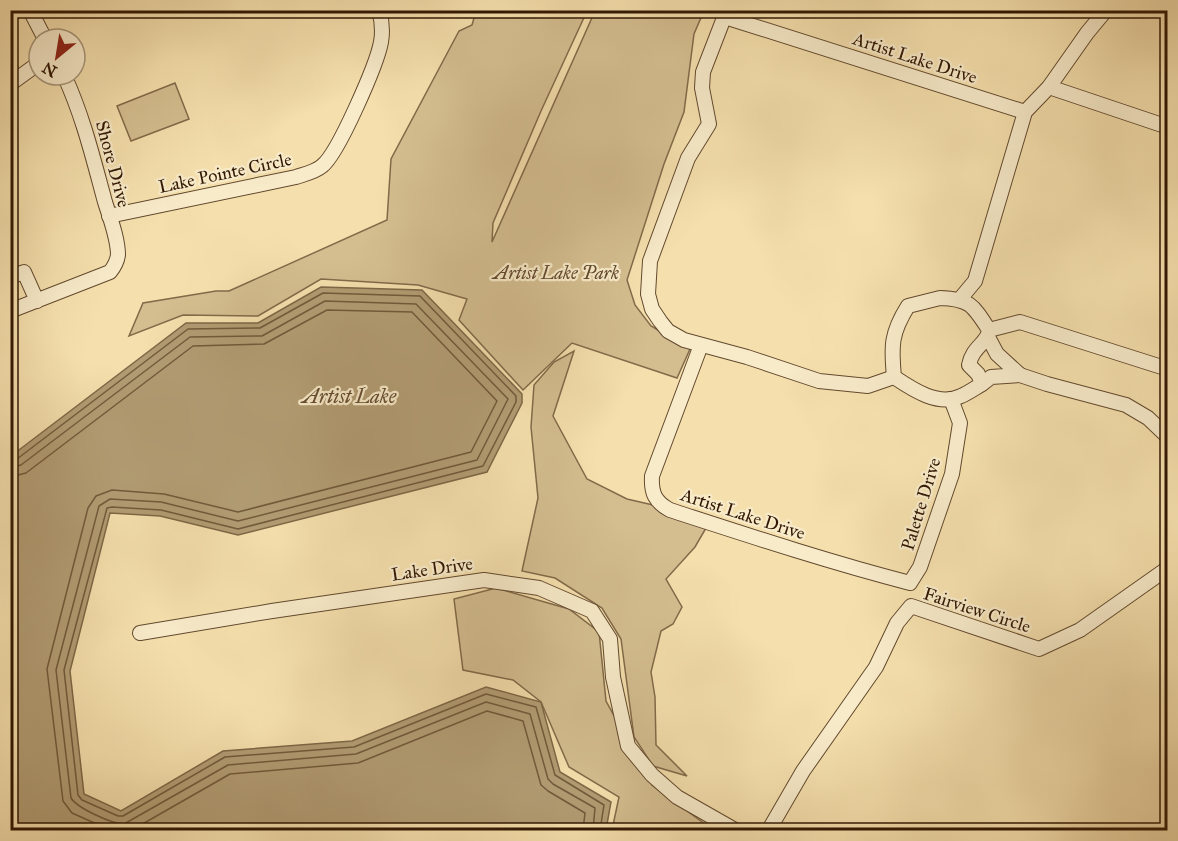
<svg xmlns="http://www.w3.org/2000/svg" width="1178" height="841" font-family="'IM FELL Great Primer',serif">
<rect width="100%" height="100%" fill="#f5e0ad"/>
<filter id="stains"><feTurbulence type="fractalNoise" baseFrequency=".00333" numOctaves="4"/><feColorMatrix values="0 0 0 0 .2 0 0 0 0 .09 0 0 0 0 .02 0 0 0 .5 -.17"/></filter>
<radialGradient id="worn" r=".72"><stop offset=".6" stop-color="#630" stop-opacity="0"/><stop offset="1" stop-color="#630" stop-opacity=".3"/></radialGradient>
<g fill="#d4be90" stroke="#826a4a" stroke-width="1.5">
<path d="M691,10L703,13L694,34L684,112L664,164L627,280L635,305L651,326L690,349L677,378L572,343L523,390L459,320L467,299L418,285L321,279L258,316L183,315L129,336L143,303L216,291H229L387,220L391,159L459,31L472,25L476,11H587L541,111L493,223L492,242L595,11Z"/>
<path d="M175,83L189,119L131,141L117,106Z"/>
<path d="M574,351L553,416L587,479L627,499L653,505L706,528L695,547L666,579L682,607L673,624L661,631L651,672L655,697L656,745L687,776L653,766L634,737L621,639L602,608L555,578L522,571L538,498L531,427L534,385L554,362Z"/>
<path d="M496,588L569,609L599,632L606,701L652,785L713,830H612L619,797L569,767L541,702L513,680L463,670L454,599Z"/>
</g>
<path fill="#b29c73" stroke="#7e6746" stroke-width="1.5" d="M321,287L422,290L522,394V403L487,472L238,535L160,516L110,513L70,671L84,794L121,811L223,751L352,741L486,687L541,702L560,772L611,802L606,830H11V456L186,323H258Z"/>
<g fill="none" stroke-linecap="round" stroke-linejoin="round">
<g stroke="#725a3b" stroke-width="1.5">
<path d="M10,460L17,459L188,329L260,328L323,293L420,296L516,396V402L483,466L238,529L161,510L112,507L107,508L64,670L78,795L82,800L118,816H123L225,757L354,747L486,694L536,707L555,775L604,805L600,830"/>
<path d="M10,468L21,465L190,337L262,336L325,301L416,304L508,399L477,460L238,521L161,502L110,499L99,506L56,670L71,798C77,808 112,824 124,824L228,765L356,754L486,702L530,714L548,779L553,784L595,808L593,830"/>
<path d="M10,477L26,473L193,346L264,344L327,310L412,312L497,401L471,452L238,512L164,494L112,490L96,496L88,508L47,669L63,801L72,813L110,830"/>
<path d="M132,830L230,774L358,763L487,711L523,721L541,785L548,791L585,813L583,830"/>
</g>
<defs>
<g id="street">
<path d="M30,10L45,39"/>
<path d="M727,10L703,72L702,88L709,124L688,158L650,261L648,294L652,309L660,321L668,331L684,340L747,357L819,381L868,386L894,377"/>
<path d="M725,17L1025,112"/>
<path d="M10,84L39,63"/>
<path d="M1049,87L1168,127"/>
<path d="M109,216L296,177C305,174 315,172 322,166C338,154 377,64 381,42C383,31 382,21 379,10"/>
<path d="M10,277L24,272L37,301"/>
<path d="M940,298C970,299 973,305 989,330C988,343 972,347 969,365L978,374L982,384C975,388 968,393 961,396C938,407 912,389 894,377C891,346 891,333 908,306Z"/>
<path d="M960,299L975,281L1025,112L1049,87L1087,33L1106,10"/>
<path d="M10,311L110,272C114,267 117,262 118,255C118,238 110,218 105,202C93,158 83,116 64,75"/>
<path d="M989,330L1020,322L1168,369"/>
<path d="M701,345L652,476C651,493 655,502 670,510C750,536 829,562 910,583L920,567L952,474L960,423L951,399"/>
<path d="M1020,375L1047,384L1126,405L1148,418L1168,437"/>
<path d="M982,384L991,377L1020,375L997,354L988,337"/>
<path d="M140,633L272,611L484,580L539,588L592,611L610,639L613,677L628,746L652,775L677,797L735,830"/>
<path d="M774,830L770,828L803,771L876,667L897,623L911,606L1039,649L1080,630L1168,568"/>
</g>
</defs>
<use href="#street" stroke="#62492e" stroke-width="16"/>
<use href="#street" stroke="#f8ebca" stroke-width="14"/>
</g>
<g text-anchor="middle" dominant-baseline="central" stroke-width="4.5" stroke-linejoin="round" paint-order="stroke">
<g font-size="18" fill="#311703" stroke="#f8ebca">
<text transform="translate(915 58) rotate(18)">Artist Lake Drive</text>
<text transform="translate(113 164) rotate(75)">Shore Drive</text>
<text transform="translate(225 173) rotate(-12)">Lake Pointe Circle</text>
<text transform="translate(921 504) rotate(-73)">Palette Drive</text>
<text transform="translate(743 514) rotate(18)">Artist Lake Drive</text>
<text transform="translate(432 569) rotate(-8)">Lake Drive</text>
<text transform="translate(977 610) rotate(18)">Fairview Circle</text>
</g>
<g font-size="18" font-style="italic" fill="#62492d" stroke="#f8ebca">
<text x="556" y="273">Artist Lake Park</text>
</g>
<g font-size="20" font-style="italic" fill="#654c30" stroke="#f8ebca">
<text x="349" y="396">Artist Lake</text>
</g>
</g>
<rect width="1178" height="841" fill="none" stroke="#f5e0ad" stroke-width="36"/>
<rect x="12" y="12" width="1154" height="817" fill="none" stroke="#311703" stroke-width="3"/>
<rect x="18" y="18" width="1142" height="805" fill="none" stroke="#311703" stroke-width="1.5"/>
<g transform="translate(57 57) rotate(210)"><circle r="28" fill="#f8ebca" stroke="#a8967a" stroke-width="1.5"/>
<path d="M0-4.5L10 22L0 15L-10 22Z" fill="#8f2418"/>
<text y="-9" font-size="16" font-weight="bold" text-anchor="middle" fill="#311703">N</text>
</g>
<rect width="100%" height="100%" filter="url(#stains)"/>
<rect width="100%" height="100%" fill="url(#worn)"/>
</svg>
